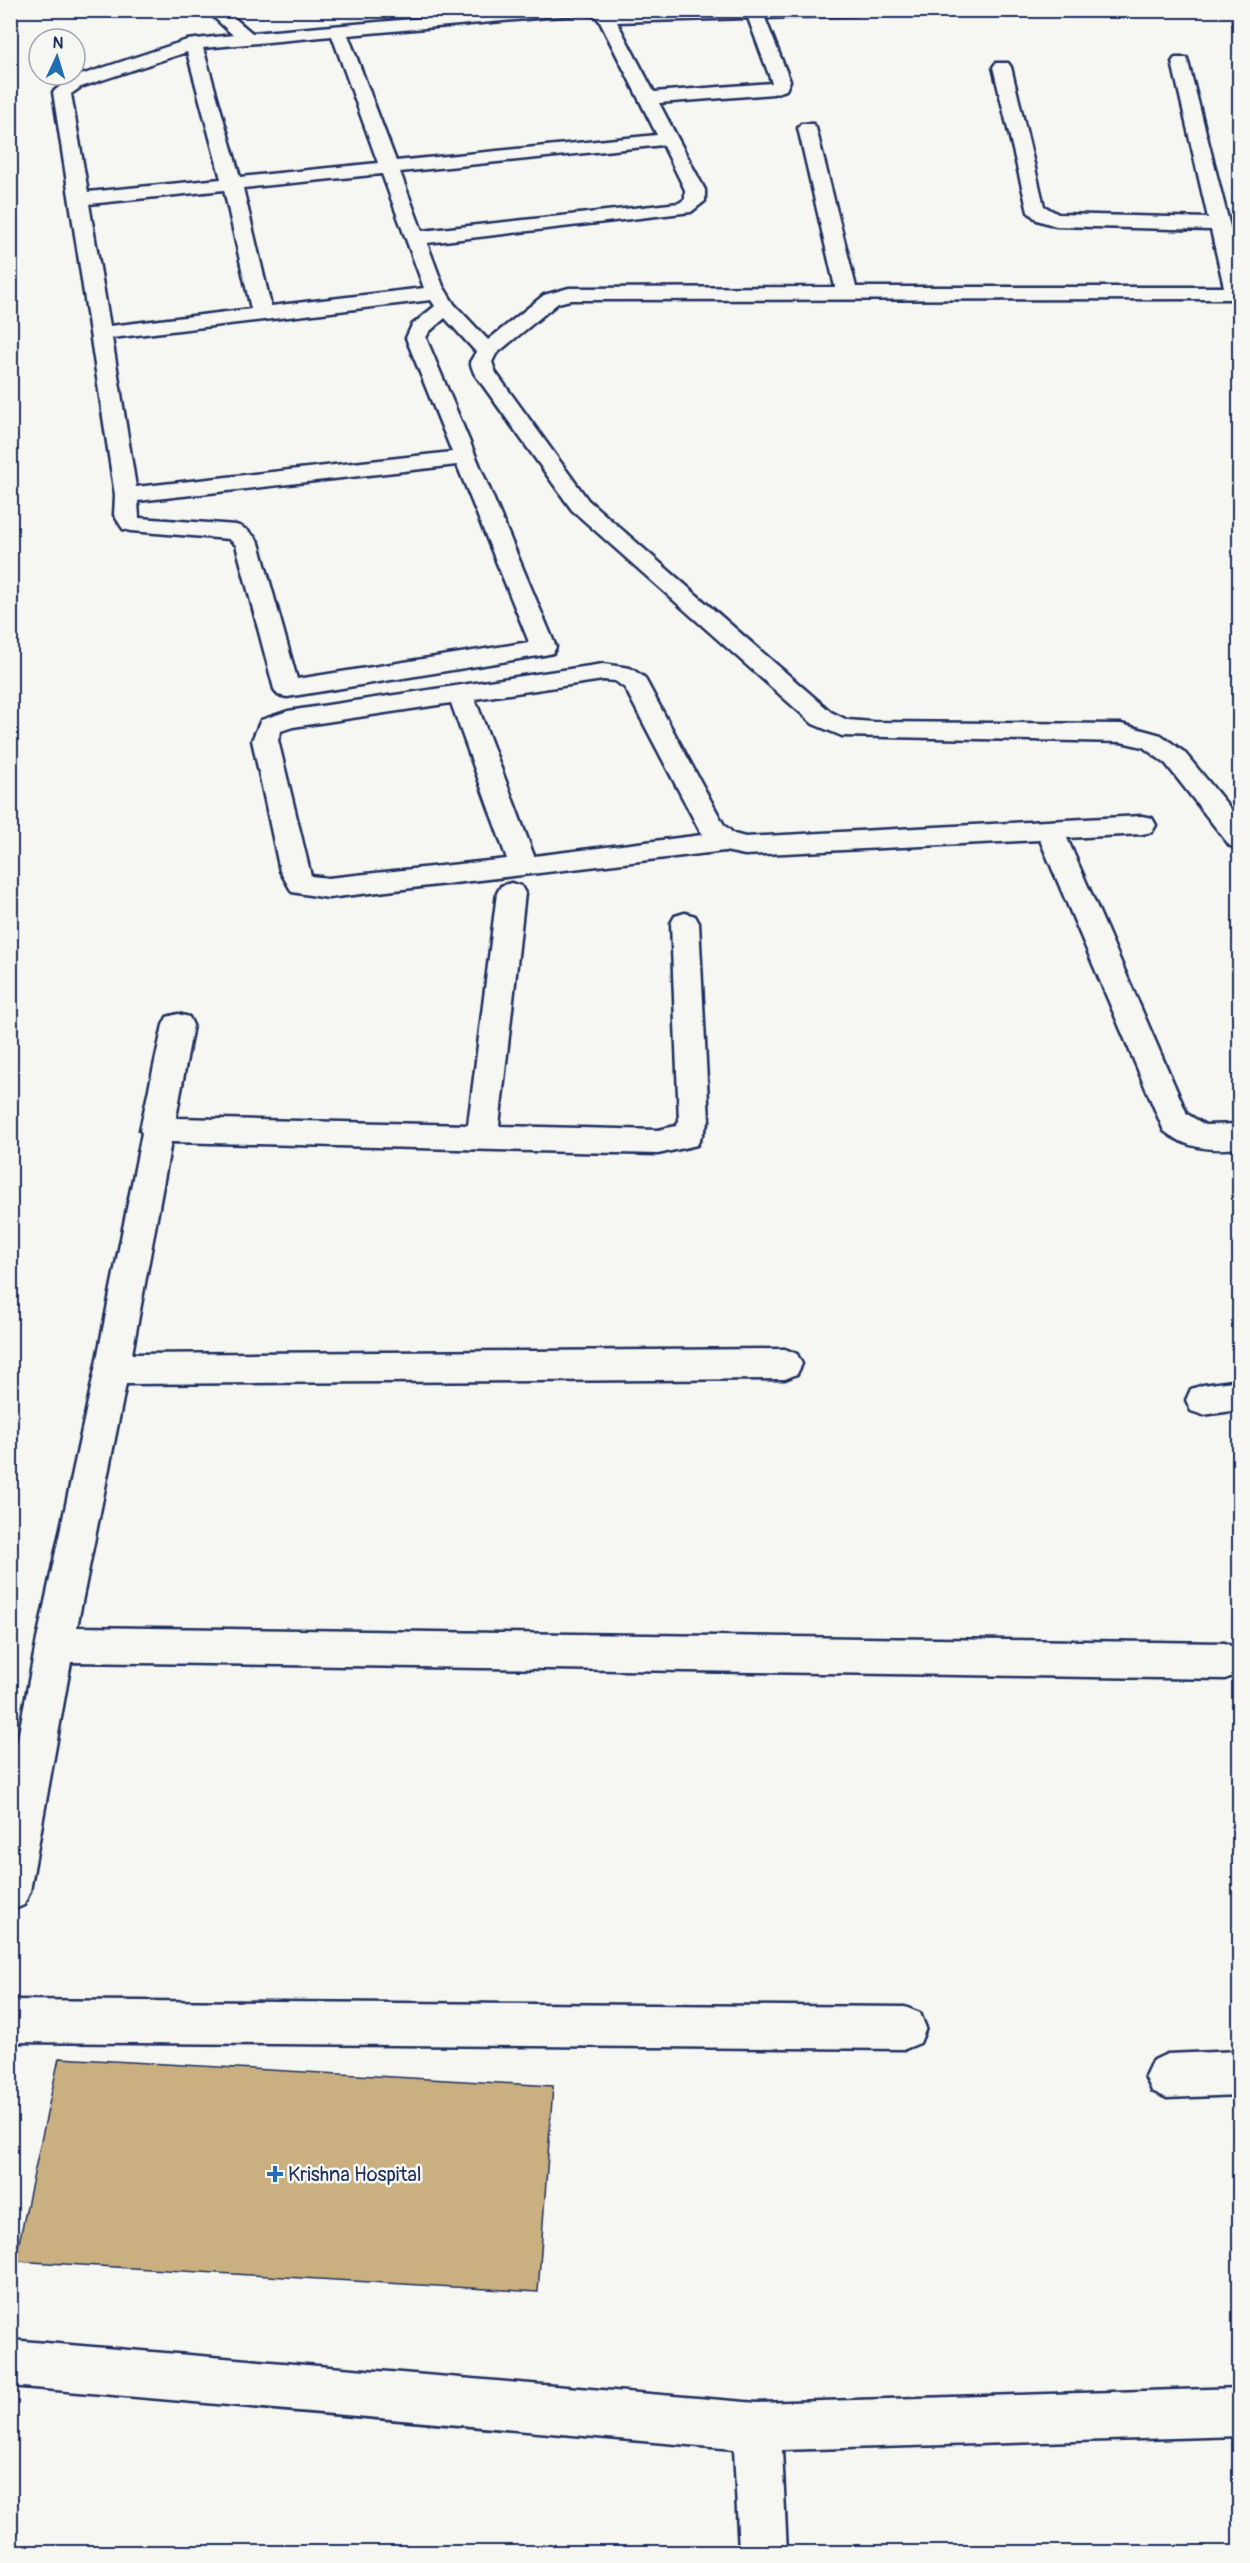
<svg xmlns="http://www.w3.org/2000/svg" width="1250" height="2563" font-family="Pangolin,sans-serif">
<rect width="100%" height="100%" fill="#f6f6f2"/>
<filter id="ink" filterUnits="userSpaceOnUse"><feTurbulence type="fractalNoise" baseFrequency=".0167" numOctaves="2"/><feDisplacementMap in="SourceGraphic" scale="12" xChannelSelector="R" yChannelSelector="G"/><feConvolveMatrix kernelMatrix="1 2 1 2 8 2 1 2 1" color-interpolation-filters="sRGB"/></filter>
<g filter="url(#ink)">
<path fill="#cab080" stroke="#1b2f5e" stroke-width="1.5" d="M59,2058L553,2086L538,2292L15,2261Z"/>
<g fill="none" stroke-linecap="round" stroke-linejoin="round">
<defs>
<g id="minor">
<path d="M206,10H225L252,33L515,10H865L857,15L765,18L790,81L786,90L773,94L659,103L705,190V201L691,212L427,243L443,286L454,304L488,340L544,295L569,288L835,287L798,128L801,124H813L816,128L856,287H1224L1211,230L1056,226L1037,220L1028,212L993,67L996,63H1008L1011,67L1044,206L1058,214L1208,218L1172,62L1175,58H1187L1240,266V299L570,300L558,303L496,354L492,362L496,373L588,500L831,712L847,720L873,722L1121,724L1161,735L1184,752L1240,820V848L1230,846L1166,764L1143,747L1121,742L842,736L813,724L572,510L474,373L470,362L476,352L445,318L429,332L426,338L556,647L553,653L544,655L287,697L278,695L274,689L236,545L229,539L131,531L123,529L114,515L115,495L53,92L69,79L187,40L233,35ZM582,14L595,16L599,20L657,135L396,161L348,35ZM748,18L772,83L654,92L617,22ZM332,36L378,163L240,177L203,48ZM187,52L221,179L88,192L71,94L81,87ZM663,145L685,190V199L679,203L422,231L400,172ZM382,174L424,288L271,306L243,188ZM224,190L251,309L110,326L89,204ZM431,300L435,306L412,325L406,338L452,452L136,487L112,338ZM457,465L529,642L297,679L259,543C253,534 246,528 236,525L139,518L138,501Z"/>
<path d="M603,664L630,668L644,677L724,825L734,834L745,837L1142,816L1152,818L1156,825L1152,832L1142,834L1067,838L1187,1114L1205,1125L1240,1124V1148C1211,1151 1187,1149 1164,1131L1040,840L745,855L725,851L328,898L292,892L280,871L252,740L261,720L288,711ZM603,680L615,681L625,688L702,835L534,856L475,699ZM451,703L507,859L328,878L311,876L278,740L281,731L293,727Z"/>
<path d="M511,883L521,886L525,893L499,1126L658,1130L676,1126L679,1121L671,923L675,916L685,913L695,916L699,923L709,1121L697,1145L658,1154L171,1142L132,1354L785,1349L797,1354L802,1364L797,1374L785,1379L126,1384L77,1627L1225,1643L1240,1651L1238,1674L1225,1679L71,1662L30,1891L24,1905L10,1911V1780L36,1644L95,1369L142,1133L140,1130L163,1025L167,1017L178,1014L189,1017L193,1025L176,1118L468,1125L497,893L501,886Z"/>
<path d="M1240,1380V1410L1203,1415L1191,1411L1186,1400L1191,1389L1203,1385Z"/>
<path d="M10,2000L905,2007L920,2013L926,2028L920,2043L905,2049L10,2042Z"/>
<path d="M1240,2051V2095L1167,2098L1152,2091L1145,2076L1152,2061L1167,2054Z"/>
<path d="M10,2340L757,2403L1240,2388V2436L782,2450L787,2552H739L734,2449L10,2386Z"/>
</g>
</defs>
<use href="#minor" stroke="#1b2f5e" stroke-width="5"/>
<use href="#minor" fill="#f6f6f2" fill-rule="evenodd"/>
</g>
</g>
<path fill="#1f6fb2" stroke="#f6f6f2" stroke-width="2" d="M272 2165h6v6h6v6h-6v6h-6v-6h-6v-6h6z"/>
<g text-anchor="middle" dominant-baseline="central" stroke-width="5" stroke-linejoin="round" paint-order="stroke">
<g font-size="20" fill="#1b2f5e" stroke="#f6f6f2" text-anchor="start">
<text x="288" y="2174">Krishna Hospital</text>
</g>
</g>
<rect width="1250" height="2563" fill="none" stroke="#f6f6f2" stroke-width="36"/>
<rect x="18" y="18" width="1214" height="2527" fill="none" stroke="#1b2f5e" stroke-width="2" filter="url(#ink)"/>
<g transform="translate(57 57) rotate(4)"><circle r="28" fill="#f6f6f2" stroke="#9ea6b7" stroke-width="1.5"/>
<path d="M0-4.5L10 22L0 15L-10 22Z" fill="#1f6fb2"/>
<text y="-9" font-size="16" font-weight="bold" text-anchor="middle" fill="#1b2f5e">N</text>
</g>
</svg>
